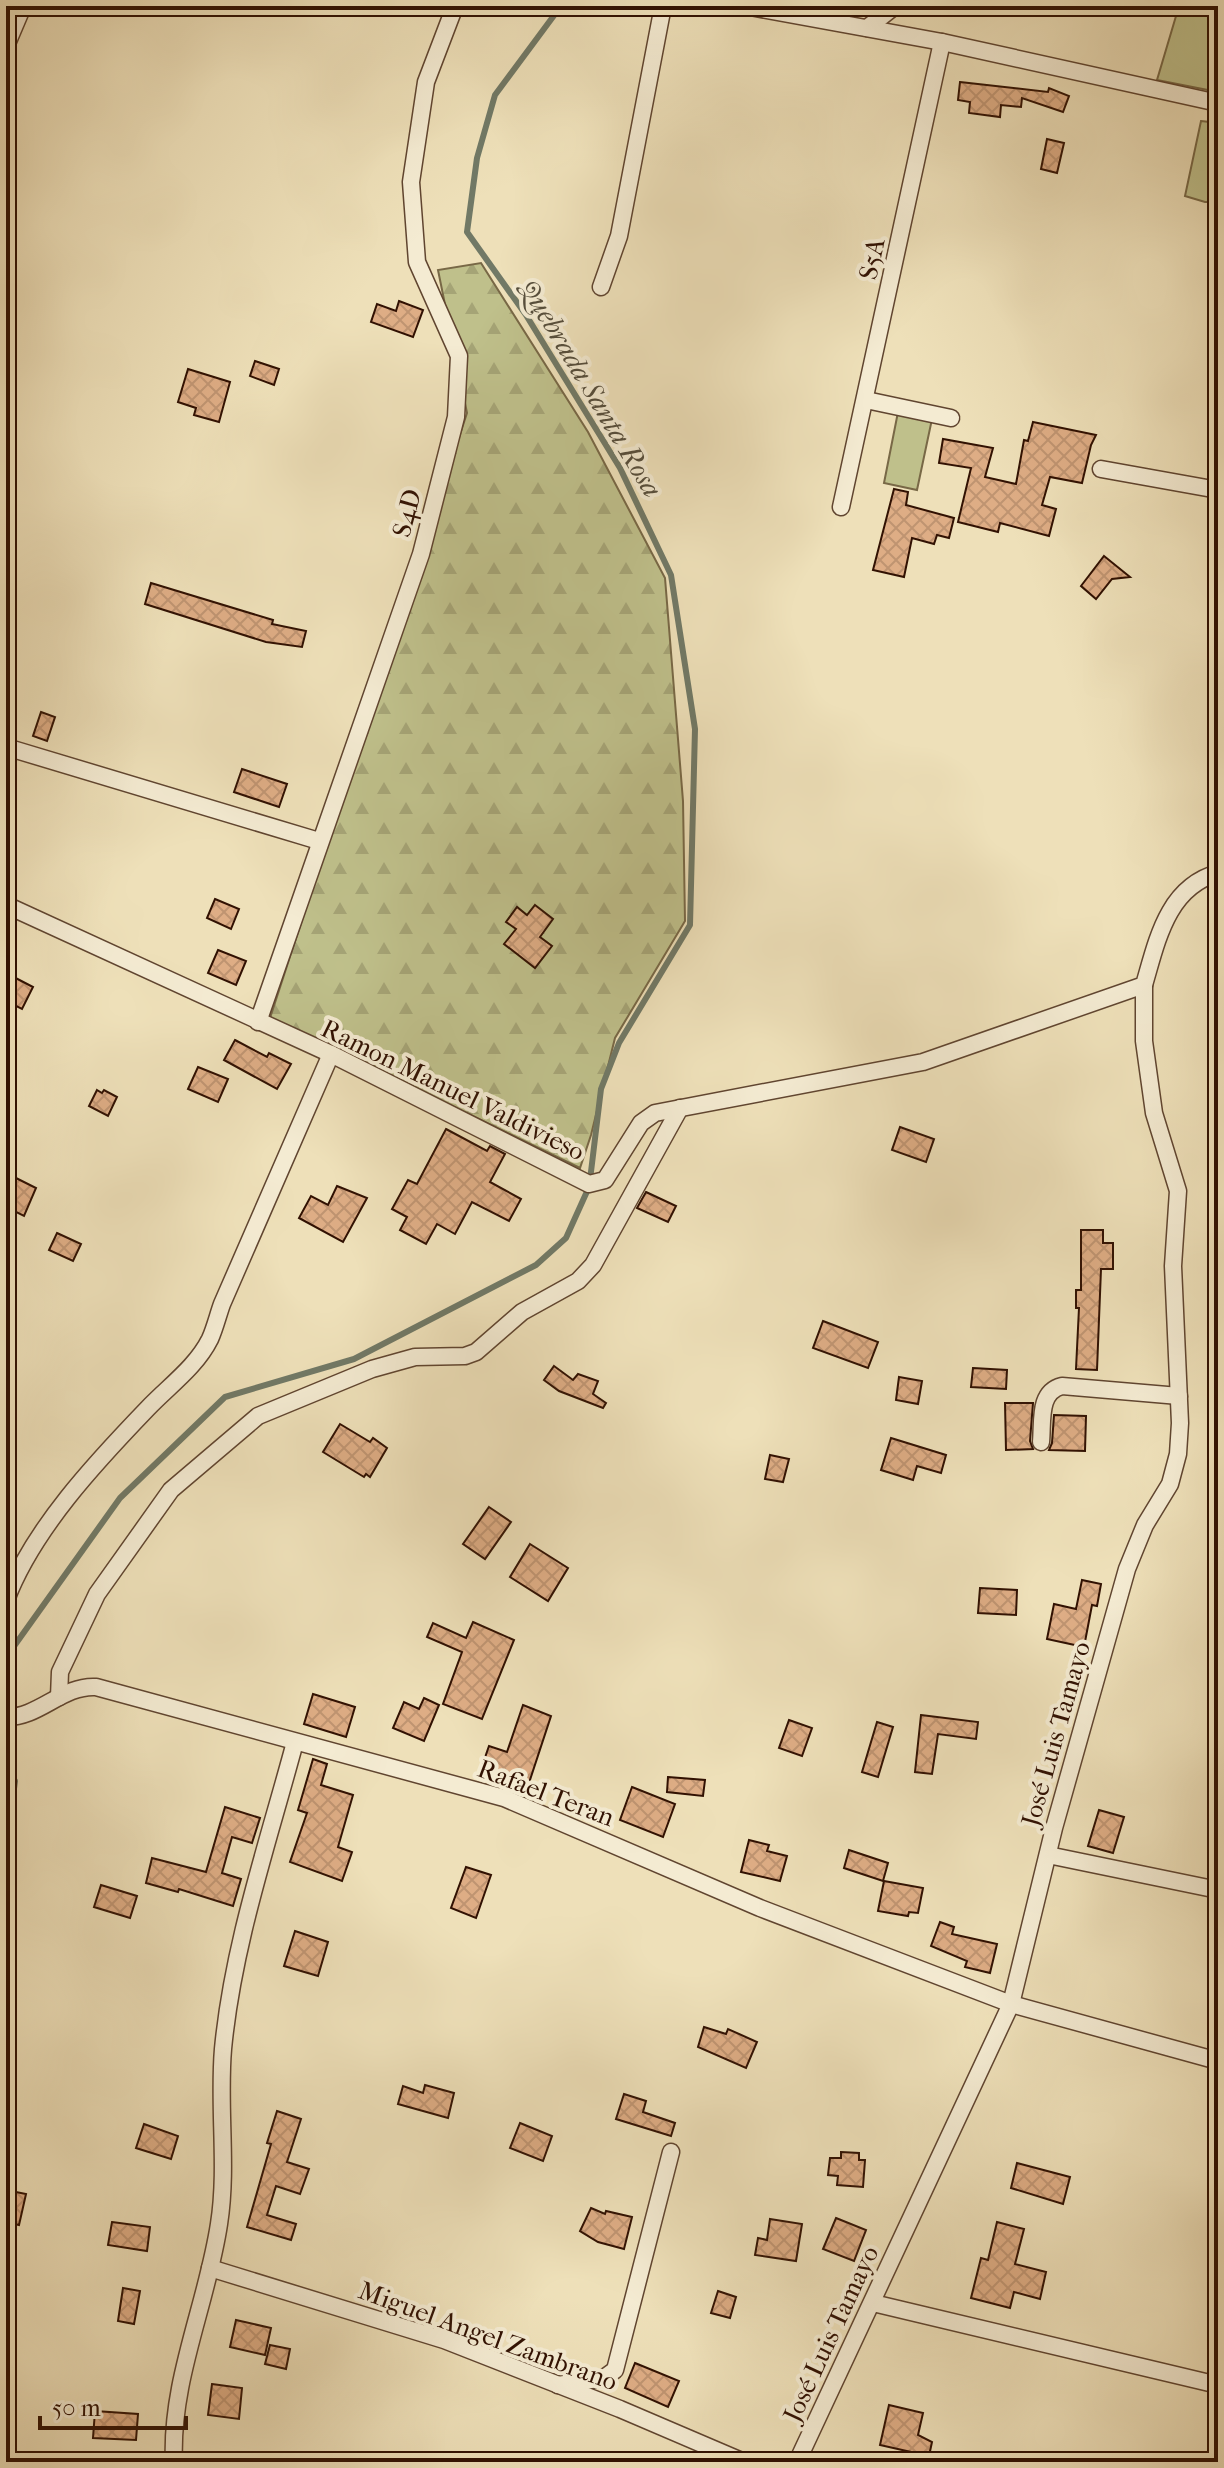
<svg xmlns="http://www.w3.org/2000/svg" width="1224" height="2468" font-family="'IM FELL French Canon',serif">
<defs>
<pattern id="forest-firs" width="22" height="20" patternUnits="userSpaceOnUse" patternTransform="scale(2)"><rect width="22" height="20" fill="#bfc08b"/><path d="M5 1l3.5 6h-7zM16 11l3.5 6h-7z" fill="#a5a476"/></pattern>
<pattern id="building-cross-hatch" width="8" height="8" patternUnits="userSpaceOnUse" patternTransform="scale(2)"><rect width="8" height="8" fill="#dead85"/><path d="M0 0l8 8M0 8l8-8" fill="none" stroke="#bf9471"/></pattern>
</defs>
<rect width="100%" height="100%" fill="#eee0b9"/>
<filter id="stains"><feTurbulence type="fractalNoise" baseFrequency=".0025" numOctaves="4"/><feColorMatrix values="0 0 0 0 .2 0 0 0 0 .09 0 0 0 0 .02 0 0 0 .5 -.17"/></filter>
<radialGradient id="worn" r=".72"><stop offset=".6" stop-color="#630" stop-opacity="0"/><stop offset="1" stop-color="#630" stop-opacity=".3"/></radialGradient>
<g fill="#bfc08b" stroke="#786846" stroke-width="2">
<path d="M1179,6H1218V92L1157,80Z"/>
<path d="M1201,121L1218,123V202H1205L1185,196Z"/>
<path d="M898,412L932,419L917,490L884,483Z"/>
</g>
<path fill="url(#forest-firs)" stroke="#786846" stroke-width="2" d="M481,263L588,432L665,578L683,801L685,921L615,1038L591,1135L580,1168L270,1018L467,413L438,270Z"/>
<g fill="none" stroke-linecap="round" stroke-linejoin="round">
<g stroke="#717966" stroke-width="6">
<path d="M561,6L495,95L477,158L467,232L526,315L620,468L671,575L695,729L690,925L619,1043L601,1089L590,1180"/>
<path d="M12,1649L120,1498L225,1397L354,1359L536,1265L566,1238L589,1187"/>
<path d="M6,1849L15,1781"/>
</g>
</g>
<g fill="url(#building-cross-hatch)" stroke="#311102" stroke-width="2">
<path d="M960,82L1048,92L1049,88L1069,96L1063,112L1022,98L1021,107L1001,105L1000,117L969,113L970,102L958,100Z"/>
<path d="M1047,139L1064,143L1057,173L1041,169Z"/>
<path d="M399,301L423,310L413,337L371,322L377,304L396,311Z"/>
<path d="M255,361L279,369L274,385L250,376Z"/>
<path d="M188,369L230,382L219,422L194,415L196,408L178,402Z"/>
<path d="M1033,422L1096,435L1091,445L1082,483L1050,477L1042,505L1056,509L1049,536L1000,523L998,532L958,522L971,468L939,463L943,439L993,448L985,477L1016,484L1024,440L1028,441Z"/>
<path d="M894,489L908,492L906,505L954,518L949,538L937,535L934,544L912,538L904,577L873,570Z"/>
<path d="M1104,556L1130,577L1112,579L1096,599L1081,586Z"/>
<path d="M151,583L273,620L272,624L306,631L302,647L266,642L145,604Z"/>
<path d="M41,712L55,717L47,741L33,736Z"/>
<path d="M242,769L287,784L279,807L234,792Z"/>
<path d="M215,899L239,909L231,929L207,918Z"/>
<path d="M535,905L553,919L540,937L552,946L535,968L504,944L516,929L506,922L517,907L527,915Z"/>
<path d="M218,950L246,961L236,985L208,973Z"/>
<path d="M6,973L33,987L22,1009L6,1001Z"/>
<path d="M235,1040L267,1057L269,1053L291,1064L277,1089L224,1060Z"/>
<path d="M198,1067L228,1079L218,1102L188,1089Z"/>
<path d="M97,1090L102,1093L104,1090L117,1097L108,1116L89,1106Z"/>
<path d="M900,1127L934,1139L926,1162L892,1150Z"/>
<path d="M446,1129L487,1151L490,1146L505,1154L490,1182L521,1199L509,1221L472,1202L455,1234L437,1224L426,1244L400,1230L407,1217L392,1209L408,1180L417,1184Z"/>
<path d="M12,1176L36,1188L24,1216L6,1207V1190Z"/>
<path d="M337,1186L367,1198L343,1242L299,1218L311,1196L328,1205Z"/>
<path d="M646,1192L676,1206L668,1222L637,1208Z"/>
<path d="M1081,1230H1103V1243H1113V1269H1101L1097,1370L1076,1369L1079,1308H1076V1290H1081Z"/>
<path d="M57,1233L81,1244L73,1261L49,1250Z"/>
<path d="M823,1321L878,1342L868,1368L813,1348Z"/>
<path d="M554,1366L573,1380L578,1374L598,1381L593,1394L606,1403L603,1408L559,1391L544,1380Z"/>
<path d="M973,1368L1007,1370L1006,1389L971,1387Z"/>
<path d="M899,1377L922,1381L918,1404L896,1400Z"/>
<path d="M1005,1403H1033L1030,1441L1033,1449L1006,1450Z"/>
<path d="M1054,1415L1086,1416L1085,1451L1049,1450L1052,1443Z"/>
<path d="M340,1424L370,1442L373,1438L387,1448L370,1477L366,1474L364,1477L323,1452Z"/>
<path d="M891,1438L946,1455L941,1473L917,1466L913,1480L881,1470Z"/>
<path d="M770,1455L789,1459L783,1482L765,1479Z"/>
<path d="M489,1507L511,1522L485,1559L463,1544Z"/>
<path d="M530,1544L568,1568L548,1601L510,1577Z"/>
<path d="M1082,1580L1101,1584L1097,1606L1092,1605L1084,1647L1047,1639L1054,1604L1076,1609Z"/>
<path d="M980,1588L1017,1590L1016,1615L978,1613Z"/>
<path d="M473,1622L514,1640L482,1719L443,1704L462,1652L427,1637L433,1623L466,1638Z"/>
<path d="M313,1694L355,1707L346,1737L304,1724Z"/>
<path d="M424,1698L439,1705L424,1741L393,1728L404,1702L419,1709Z"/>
<path d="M523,1705L551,1716L527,1789L480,1772L489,1746L507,1752Z"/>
<path d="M921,1715L978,1722L976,1739L938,1734L932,1774L915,1772Z"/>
<path d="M789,1720L812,1728L802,1756L779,1748Z"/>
<path d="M877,1722L893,1727L878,1777L862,1772Z"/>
<path d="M313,1759L327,1764L321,1785L353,1795L338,1847L352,1852L342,1881L290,1862L307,1813L298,1810Z"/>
<path d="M668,1777L705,1780L703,1796L667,1792Z"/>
<path d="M632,1787L675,1804L663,1837L620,1820Z"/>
<path d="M225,1807L260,1818L252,1843L232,1837L222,1873L241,1879L233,1906L179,1889L178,1892L146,1883L152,1858L206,1872Z"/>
<path d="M1099,1810L1124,1817L1113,1853L1088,1846Z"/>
<path d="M749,1840L769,1845L767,1851L787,1856L780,1881L741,1872Z"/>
<path d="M849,1850L888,1863L883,1881L844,1868Z"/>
<path d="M466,1867L491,1875L476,1918L451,1908Z"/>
<path d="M884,1881L923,1888L918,1913L909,1912L908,1916L878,1911Z"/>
<path d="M101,1885L137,1896L130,1918L94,1907Z"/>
<path d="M940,1922L954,1927L952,1934L997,1944L990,1973L965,1967L967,1961L931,1946Z"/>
<path d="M295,1931L328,1942L318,1976L284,1966Z"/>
<path d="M704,2027L726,2034L728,2029L757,2042L746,2068L698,2047Z"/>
<path d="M425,2085L454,2093L448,2118L398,2104L403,2086L423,2093Z"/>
<path d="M624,2094L646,2101L643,2112L675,2123L671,2136L616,2119Z"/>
<path d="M277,2111L301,2119L287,2162L309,2169L300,2194L276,2186L267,2215L296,2224L291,2240L247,2227L271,2144L267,2143Z"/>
<path d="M520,2123L552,2136L543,2161L510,2148Z"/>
<path d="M144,2124L178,2136L171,2159L136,2148Z"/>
<path d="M841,2152L859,2153V2160H865L863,2187L837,2185L838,2176L828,2175L830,2158H841Z"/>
<path d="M1017,2163L1070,2177L1063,2204L1011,2188Z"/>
<path d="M6,2190L26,2194L19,2225L6,2222Z"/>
<path d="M591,2208L605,2214L606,2211L632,2217L624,2249L598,2242L580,2231Z"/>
<path d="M836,2218L866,2230L854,2261L823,2249Z"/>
<path d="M770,2219L802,2224L796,2261L755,2255L758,2238L767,2240Z"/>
<path d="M112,2222L150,2227L147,2251L108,2245Z"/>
<path d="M997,2222L1024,2229L1015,2264L1046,2272L1040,2299L1014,2292L1010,2308L971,2298L981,2258L988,2260Z"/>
<path d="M123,2288L140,2291L134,2324L118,2321Z"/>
<path d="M718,2291L736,2297L730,2318L711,2313Z"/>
<path d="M236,2320L271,2328L265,2355L230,2347Z"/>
<path d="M270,2345L290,2349L286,2369L265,2364Z"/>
<path d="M635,2363L679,2381L668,2407L625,2388Z"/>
<path d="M212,2384L242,2388L239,2419L208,2415Z"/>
<path d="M889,2405L923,2413L918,2435L932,2442L929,2456L880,2445Z"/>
<path d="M95,2411L138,2414L136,2440L93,2438Z"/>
</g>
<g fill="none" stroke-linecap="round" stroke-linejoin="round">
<defs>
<g id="street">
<path d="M745,6L942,42L1218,103"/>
<path d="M867,28L895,6"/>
<path d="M6,46L23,6"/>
<path d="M601,287L619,236L663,6"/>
<path d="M866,400L951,418"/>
<path d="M1101,469L1218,490"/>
<path d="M841,507L942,42"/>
<path d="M6,747L319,841"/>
<path d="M6,905L331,1054L589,1184L605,1180L641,1123L655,1113L923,1062L1144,985C1157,941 1167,887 1218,873"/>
<path d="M258,1022L421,554L456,417L459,356L417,262L411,182L426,82L455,6"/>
<path d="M1041,1442C1043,1421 1038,1392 1062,1386L1179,1396"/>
<path d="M6,1600C33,1529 96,1462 148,1408C169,1386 196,1367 210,1339C215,1328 218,1315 222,1304L331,1054"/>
<path d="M59,1697L60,1672L97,1594L171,1490L258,1416L372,1369L415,1357L465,1356L476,1352L522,1312L578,1281L593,1265L680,1108"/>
<path d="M6,1717C39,1718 62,1685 96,1687L504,1798L760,1908L1011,2004L1218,2061"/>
<path d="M1048,1855L1218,1890"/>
<path d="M210,2268L444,2340L620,2409L744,2462"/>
<path d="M873,2303L1218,2385"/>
<path d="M558,2385L604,2378L615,2370L671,2152"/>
<path d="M174,2462C170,2381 207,2304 219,2224C228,2167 218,2107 223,2049C233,1944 268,1843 295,1742"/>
<path d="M797,2462L1011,2004L1054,1828L1127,1569L1145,1525L1170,1484L1178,1454L1180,1423L1173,1266L1178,1191L1154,1113L1144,1041V985"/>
</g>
</defs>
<use href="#street" stroke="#604530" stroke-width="19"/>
<use href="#street" stroke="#f4ebd2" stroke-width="16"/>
</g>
<g text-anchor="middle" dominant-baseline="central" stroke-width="8" stroke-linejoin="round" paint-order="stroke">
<g font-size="26" fill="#311102" stroke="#f4ebd2">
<text transform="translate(872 259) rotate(-78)">S5A</text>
<text transform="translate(407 513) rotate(-75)">S4D</text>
<text transform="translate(453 1090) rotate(26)">Ramon Manuel Valdivieso</text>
<text transform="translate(1056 1734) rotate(-74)">José Luis Tamayo</text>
<text transform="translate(546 1793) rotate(21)">Rafael Teran</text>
<text transform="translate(831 2334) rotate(-65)">José Luis Tamayo</text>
<text transform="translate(488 2336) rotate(20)">Miguel Angel Zambrano</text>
</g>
<g font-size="28" font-style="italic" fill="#564e3c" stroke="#f4ebd2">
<text transform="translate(591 388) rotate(59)">Quebrada Santa Rosa</text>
</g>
</g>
<rect width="1224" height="2468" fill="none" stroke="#eee0b9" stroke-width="32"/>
<rect x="8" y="8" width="1208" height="2452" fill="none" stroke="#311102" stroke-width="4"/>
<rect x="16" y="16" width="1192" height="2436" fill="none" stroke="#311102" stroke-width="2"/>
<path d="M40 2416v12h146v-12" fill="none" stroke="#311102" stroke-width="4"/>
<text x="52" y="2416" font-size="24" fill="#311102" stroke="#f4ebd2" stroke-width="6" paint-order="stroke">50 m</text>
<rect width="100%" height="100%" filter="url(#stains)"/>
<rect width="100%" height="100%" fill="url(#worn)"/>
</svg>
